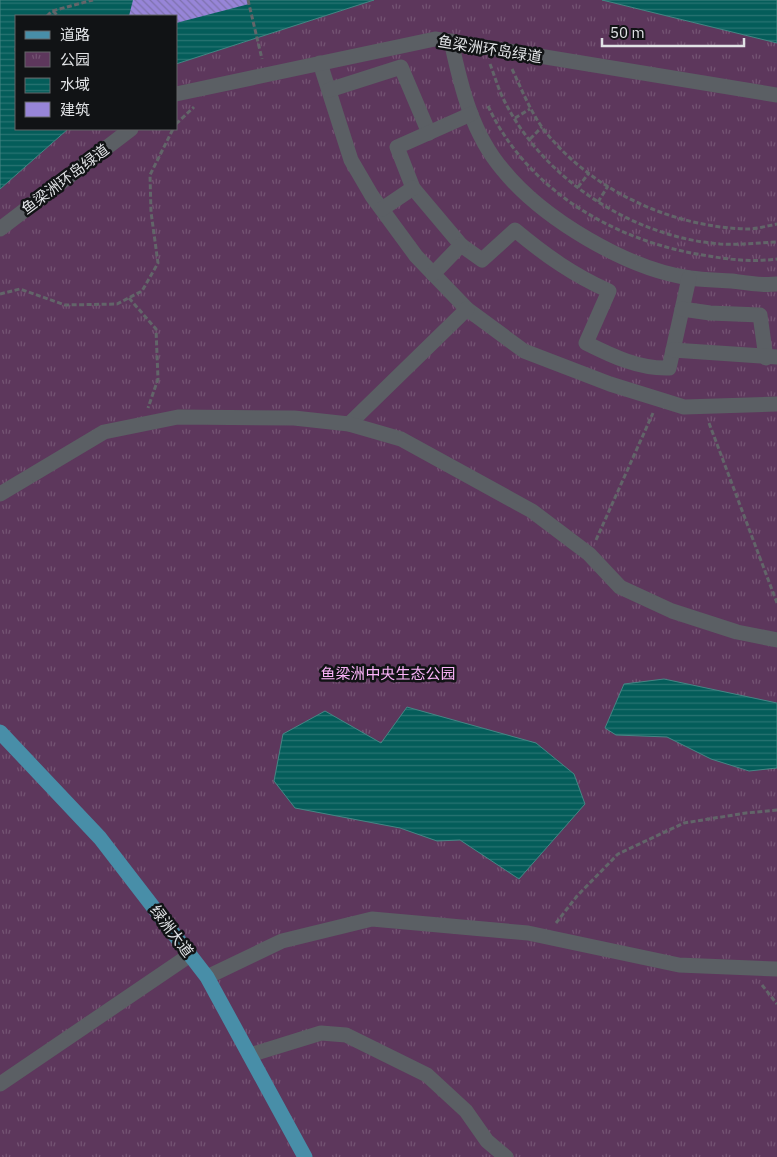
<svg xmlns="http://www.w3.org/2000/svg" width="777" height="1157" font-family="'IBM Plex Sans','Noto Sans SC',sans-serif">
<defs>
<pattern id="park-tufts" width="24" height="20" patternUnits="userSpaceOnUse" patternTransform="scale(1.25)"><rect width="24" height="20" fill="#5d375c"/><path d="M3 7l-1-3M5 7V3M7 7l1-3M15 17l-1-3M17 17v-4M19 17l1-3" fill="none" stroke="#745473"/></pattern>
<pattern id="water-rules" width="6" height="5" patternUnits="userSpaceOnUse" patternTransform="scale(1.25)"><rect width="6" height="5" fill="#045d5a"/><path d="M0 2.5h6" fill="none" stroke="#287472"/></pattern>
<pattern id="building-back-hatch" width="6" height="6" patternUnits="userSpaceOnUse" patternTransform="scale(1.25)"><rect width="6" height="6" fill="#9785d8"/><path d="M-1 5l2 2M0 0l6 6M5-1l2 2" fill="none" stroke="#7e72ac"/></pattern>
</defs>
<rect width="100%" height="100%" fill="#272a2f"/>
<path fill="url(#park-tufts)" d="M374,0H602L777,43V1157H0V189L68,129H176V64Z"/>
<g fill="url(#water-rules)" stroke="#468584">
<path d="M0,0H374L176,64V16H16V129H68L0,189Z"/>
<path d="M602,0H777V43Z"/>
<path d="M664,679L777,703V768L749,771L711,759L667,737L616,735L605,728L624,684Z"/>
<path d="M407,707L536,743L574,774L585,804L519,879L460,840L437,841L400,828L295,808L274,781L283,734L325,711L381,743Z"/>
</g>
<path fill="url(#building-back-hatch)" d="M133,0H248L249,4L176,23V16H129Z"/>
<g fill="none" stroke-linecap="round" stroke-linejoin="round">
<g stroke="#626569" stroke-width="3" stroke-dasharray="5 2.5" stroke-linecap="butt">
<path d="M248,0L262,59"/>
<path d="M53,11L58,16"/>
<path d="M47,16L52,11L93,0"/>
<path d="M16,48V51"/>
<path d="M490,64C494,74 497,85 502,96C540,177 631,237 720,244C739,245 758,243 777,242"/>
<path d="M512,69C522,90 530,111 544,130C591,190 671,227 747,229C757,229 767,226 777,224"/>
<path d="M488,106C528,192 618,243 709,256C731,260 755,262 777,259"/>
<path d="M515,118L530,109"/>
<path d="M176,124L194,107"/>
<path d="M530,139L542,127"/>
<path d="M578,187L589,173"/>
<path d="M598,202L608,186"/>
<path d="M0,294L20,289L65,305L117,304L142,291L158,263L151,212L150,175L173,129"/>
<path d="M129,298L156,329L158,379L148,408"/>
<path d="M709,423L777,603"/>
<path d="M596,540L653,413"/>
<path d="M556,923L577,896L618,854L684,823L746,813L777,810"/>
<path d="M762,985L777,1004"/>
</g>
<g stroke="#5b5f64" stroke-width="15">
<path d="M451,41C461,87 472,134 503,170C543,219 627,269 690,278C704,280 718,280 732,281C746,283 763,286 777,284"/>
<path d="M320,63L351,160L372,196L416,256L467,309L524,351L610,384L684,407L777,404"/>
<path d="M329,90L401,67L429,133"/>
<path d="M176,94L435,39L777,95"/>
<path d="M471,114L397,147L413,188L461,245L482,260L515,230C545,255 573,275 609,291L586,343C612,356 639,369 669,368L689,278"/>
<path d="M382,209L413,188"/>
<path d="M0,229L131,129"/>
<path d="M433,274L461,245"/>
<path d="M682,309L710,313L760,315L766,358"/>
<path d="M673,350L777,357"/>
<path d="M349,424L467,309"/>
<path d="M0,494L104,432L178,417L294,418L349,424L401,439L532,511L589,554L620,587L672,611L737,632L777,640"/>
<path d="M207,977L282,941L372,919L528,933L679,965L777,969"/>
<path d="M250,1055L321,1033L346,1035L427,1075L466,1111L487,1141L506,1157"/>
<path d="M0,1084L190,955"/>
</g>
<path stroke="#488ea8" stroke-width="15" d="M0,732L100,838L207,977L305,1157"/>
</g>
<g text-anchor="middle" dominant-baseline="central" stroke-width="5" stroke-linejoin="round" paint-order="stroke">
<g font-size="15" fill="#e1e3e6" stroke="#111315">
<text transform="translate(490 49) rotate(9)">鱼梁洲环岛绿道</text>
<text transform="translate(65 179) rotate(-37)">鱼梁洲环岛绿道</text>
<text transform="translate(172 931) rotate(53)">绿洲大道</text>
</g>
<g font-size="15" fill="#fbb3f9" stroke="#111315">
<text x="388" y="673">鱼梁洲中央生态公园</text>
</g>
</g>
<rect x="15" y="15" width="162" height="115" fill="#111315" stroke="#646669"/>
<rect x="25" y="31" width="25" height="8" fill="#488ea8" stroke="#646669"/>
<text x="60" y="40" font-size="15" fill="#e1e3e6">道路</text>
<rect x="25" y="52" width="25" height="15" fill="url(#park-tufts)" stroke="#646669"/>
<text x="60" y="65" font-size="15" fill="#e1e3e6">公园</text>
<rect x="25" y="78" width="25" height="15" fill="url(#water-rules)" stroke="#646669"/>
<text x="60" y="90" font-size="15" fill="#e1e3e6">水域</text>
<rect x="25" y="102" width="25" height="15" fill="#9785d8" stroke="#646669"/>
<text x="60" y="115" font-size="15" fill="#e1e3e6">建筑</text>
<path d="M602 38v8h142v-8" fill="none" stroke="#e1e3e6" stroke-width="2.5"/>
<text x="610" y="38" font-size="15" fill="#e1e3e6" stroke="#111315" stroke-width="4" paint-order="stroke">50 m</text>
</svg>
